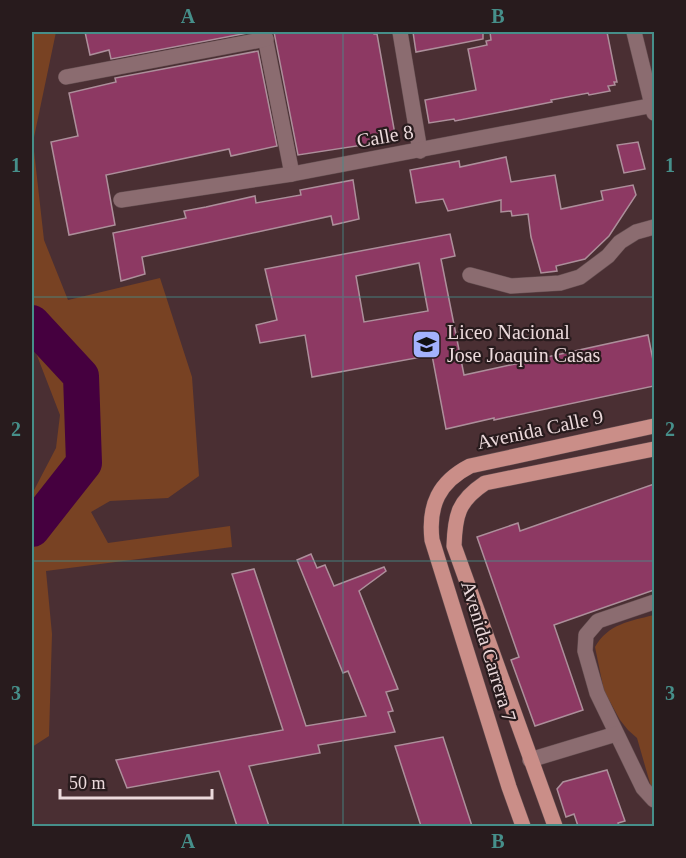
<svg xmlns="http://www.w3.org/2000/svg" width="686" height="858" font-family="Georgia,serif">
<rect width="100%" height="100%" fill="#4a2f33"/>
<g fill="#784223">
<path d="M32,32H56L33,142L44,240L68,300L160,278L192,377L199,476L168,498L110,501L91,512L108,543L230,526L232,547L46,571L52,634L49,736L32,747V494L56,448L60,415L36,353L32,347Z"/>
<path d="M654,615V797L637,738L628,730L620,720L604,691L595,647C608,624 630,621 654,615Z"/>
</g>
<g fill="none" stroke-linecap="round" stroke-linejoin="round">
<path stroke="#45003f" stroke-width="36" d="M32,323L81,376L84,463L32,529"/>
</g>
<g fill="#8d3963" stroke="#ad8f9b" stroke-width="1.5" fill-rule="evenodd">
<path d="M85,32H253L111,59L109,50L90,55Z"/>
<path d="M274,32H373L374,34H377L396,140L298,155Z"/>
<path d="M413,32H483V39L416,52Z"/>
<path d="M490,32H607L617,82H614L615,85L608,86L610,91L589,95L588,93L551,100L552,102L455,121L454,119L429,123L425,100L476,90L468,49L487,45L486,41L491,40Z"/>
<path d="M258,51L277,146L231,156L229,149L106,175L115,225L69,235L51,142L78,136L69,93L116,82L115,78Z"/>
<path d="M638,142L645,169L624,173L617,145Z"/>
<path d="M506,157L511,182L555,175L561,209L603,200L601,191L633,185L636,195L609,236L585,259L556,266L557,271L541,273L531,237L528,214L512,216L511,211L501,212V200L448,211L443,199L416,203L410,170L459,161L460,167Z"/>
<path d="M353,180L359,219L333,225L331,216L142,257L145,274L121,281L113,233L186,218L184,211L206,207L255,196L256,203L301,195L300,190Z"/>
<path d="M450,234L455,256L441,259L464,375L648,335L654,365V386L494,420V418L446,429L432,355L312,377L305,335L260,343L256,325L277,320L265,269ZM419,263L428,311L364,322L356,276Z"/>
<path d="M654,484V590L554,625L583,710L535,726L511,660L519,657L477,537L518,523L520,531Z"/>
<path d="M311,554L317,568L325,565L334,586L384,567L386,571L359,591L398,689L386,692L393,711L388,712L395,732L318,745L320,753L249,766L269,826H237L219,771L127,788L116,760L283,730L232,574L254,569L306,726L366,716L348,671L343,673L297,560Z"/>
<path d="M443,737L472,826H421L395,746Z"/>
<path d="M607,770L625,821L618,823L619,826H578L574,814L566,817L557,789L563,782Z"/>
</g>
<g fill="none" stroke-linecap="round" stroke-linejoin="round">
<defs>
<g id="minor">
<path d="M264,32L292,174"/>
<path d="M400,32L420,151"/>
<path d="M634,32L654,113"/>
<path d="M66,77L266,39"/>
<path d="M121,200L292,174L654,105"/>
<path d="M470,275L511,286L560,283L580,277L608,256L620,242L636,232L654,227"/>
<path d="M654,602L598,621L586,635L585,651L597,693L643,788L654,800"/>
<path d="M530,760L616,734"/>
</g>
<g id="major">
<path d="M523,826L509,787L432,540C428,505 439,482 470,466L654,426"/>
<path d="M555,826L454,546C455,515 458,501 485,483L654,449"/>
</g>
</defs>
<use href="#minor" stroke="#644e50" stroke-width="16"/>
<use href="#major" stroke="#644e50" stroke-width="16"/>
<use href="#minor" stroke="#8b6c70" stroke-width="15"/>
<use href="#major" stroke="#ca8e88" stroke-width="15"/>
</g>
<path fill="none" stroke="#468f8a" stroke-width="1.5" stroke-opacity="0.55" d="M343,32V826M32,297H654M32,561H654"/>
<defs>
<symbol id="school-square" viewBox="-11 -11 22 22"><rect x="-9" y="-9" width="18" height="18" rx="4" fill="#a3b2fd" stroke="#281b1d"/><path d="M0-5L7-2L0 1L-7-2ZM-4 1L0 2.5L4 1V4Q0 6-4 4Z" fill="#111"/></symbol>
</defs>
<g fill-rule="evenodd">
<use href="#school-square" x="410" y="328" width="33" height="33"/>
</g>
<g text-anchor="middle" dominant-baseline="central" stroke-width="4.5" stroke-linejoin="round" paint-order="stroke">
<g font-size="20" fill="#ecdadc" stroke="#281b1d">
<text transform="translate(385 136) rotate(-10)">Calle 8</text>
<text transform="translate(540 429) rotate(-12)">Avenida Calle 9</text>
<text transform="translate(489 651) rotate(73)">Avenida Carrera 7</text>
</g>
<g font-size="20" fill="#ecdadc" stroke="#281b1d" text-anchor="start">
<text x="447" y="332">Liceo Nacional<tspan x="447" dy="23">Jose Joaquin Casas</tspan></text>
</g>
</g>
<rect width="686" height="858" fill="none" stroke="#281b1d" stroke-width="66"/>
<path d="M60 789v9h152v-9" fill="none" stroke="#ecdadc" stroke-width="3"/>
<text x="69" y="789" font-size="18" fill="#ecdadc" stroke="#281b1d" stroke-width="4.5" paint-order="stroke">50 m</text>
<rect x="33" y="33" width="620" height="792" fill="none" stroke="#468f8a" stroke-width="2"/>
<g font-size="20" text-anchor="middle" font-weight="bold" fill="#468f8a">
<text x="188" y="23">A</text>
<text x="498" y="23">B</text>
<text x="16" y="172">1</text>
<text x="670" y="172">1</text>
<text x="16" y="436">2</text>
<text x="670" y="436">2</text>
<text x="16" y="700">3</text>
<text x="670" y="700">3</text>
<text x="188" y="848">A</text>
<text x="498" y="848">B</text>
</g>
</svg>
